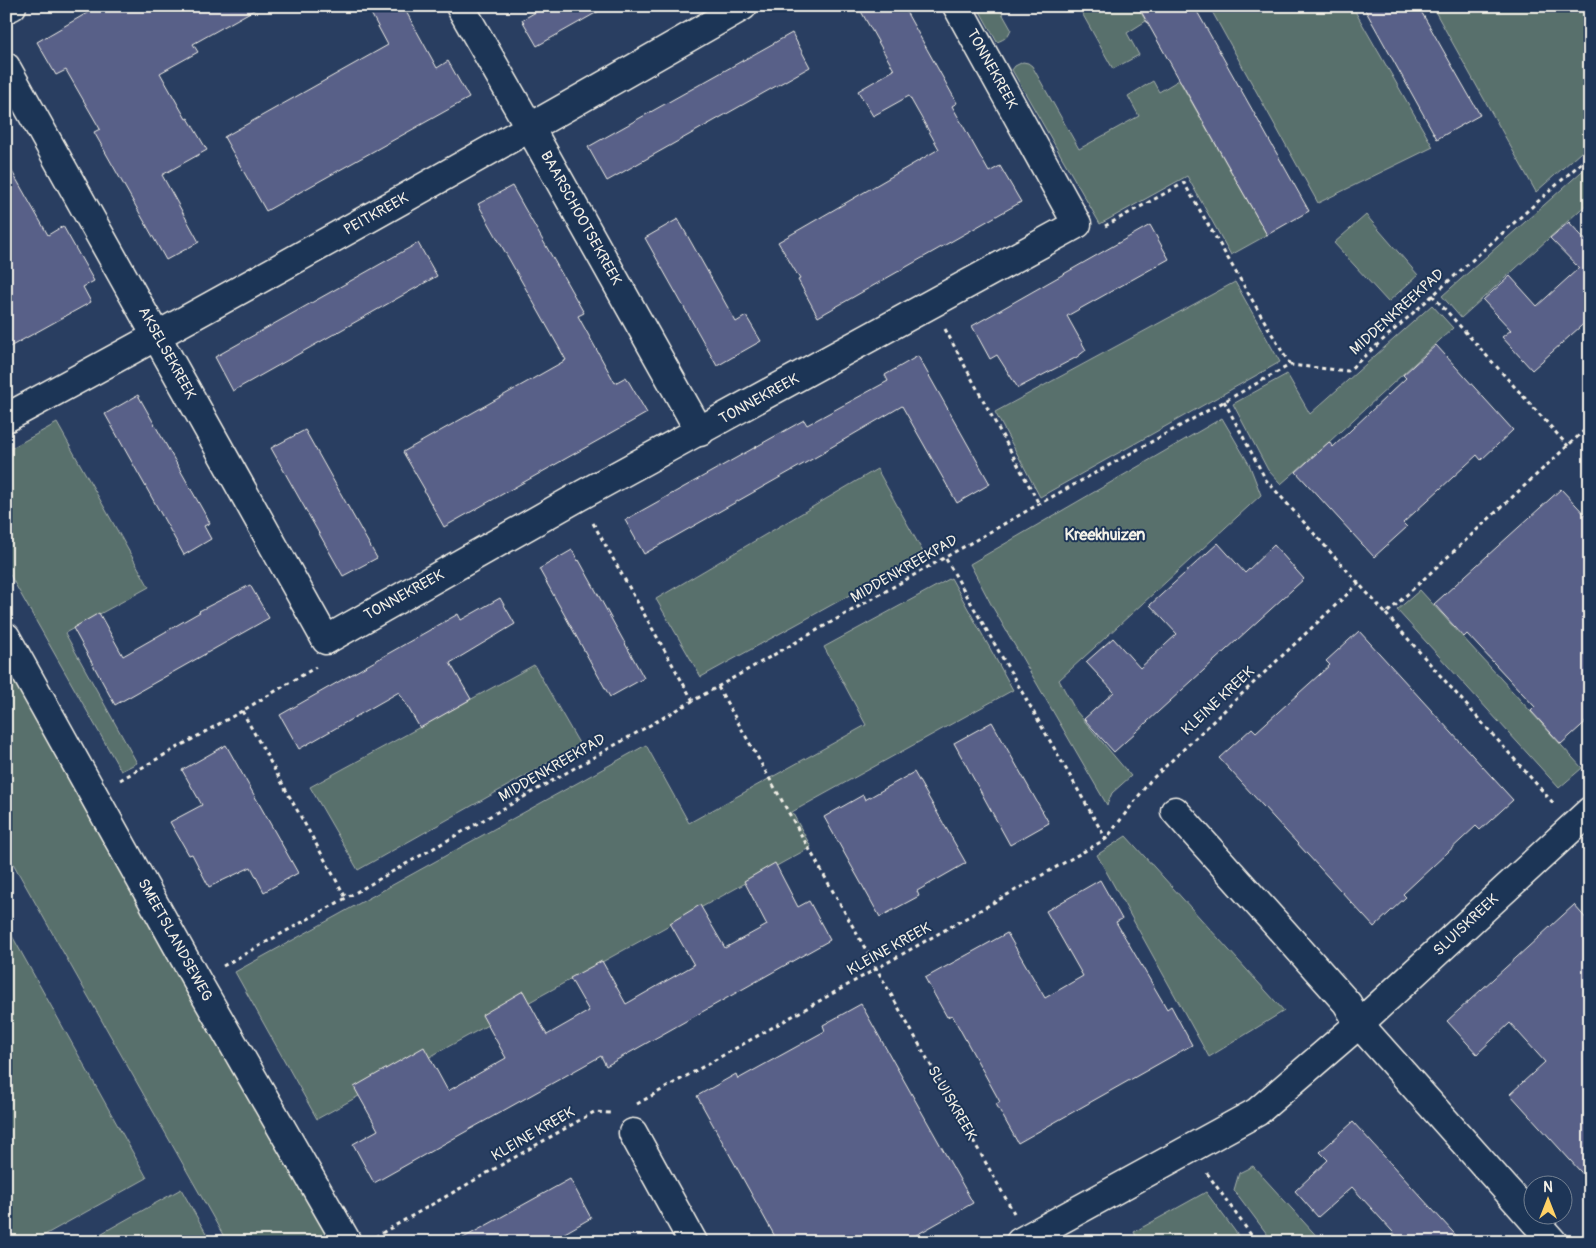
<svg xmlns="http://www.w3.org/2000/svg" width="1596" height="1248" font-family="Pangolin,sans-serif">
<rect width="100%" height="100%" fill="#293e61"/>
<filter id="ink" filterUnits="userSpaceOnUse"><feTurbulence type="fractalNoise" baseFrequency=".02" numOctaves="2"/><feDisplacementMap in="SourceGraphic" scale="10" xChannelSelector="R" yChannelSelector="G"/><feConvolveMatrix kernelMatrix="1 2 1 2 8 2 1 2 1" color-interpolation-filters="sRGB"/></filter>
<g filter="url(#ink)">
<g fill="#58706c" stroke="#a6b0aa">
<path d="M977,6H998L1011,29C1008,37 1005,39 997,42Z"/>
<path d="M1078,6H1137L1146,21L1127,33L1139,55L1113,69Z"/>
<path d="M1209,6H1352L1433,147L1318,203Z"/>
<path d="M1432,6H1590V144L1536,192Z"/>
<path d="M1023,62L1028,63L1032,66L1079,149L1139,116L1128,96L1153,81L1159,92L1179,80L1267,235L1231,255L1187,176L1100,224L1012,70L1015,66Z"/>
<path d="M1590,164V201L1461,318L1442,296Z"/>
<path d="M1366,215L1418,275L1388,302L1334,243Z"/>
<path d="M1235,282L1280,362L1040,497L995,412Z"/>
<path d="M1432,305L1453,328L1329,442L1281,484L1268,470L1233,404L1287,374L1310,414Z"/>
<path d="M1222,418L1249,464L1261,495L1059,680L1076,711L1131,776L1112,793L1107,805L992,606L970,564Z"/>
<path d="M57,423L149,587L65,633L137,763L121,771L6,568V451Z"/>
<path d="M877,469L924,554L701,677L656,599Z"/>
<path d="M951,578L1013,690L792,812L811,847L317,1119L235,972L646,745L689,823L866,725L824,647Z"/>
<path d="M1420,590L1582,768L1559,788L1397,610Z"/>
<path d="M534,665L580,745L358,870L310,787Z"/>
<path d="M6,666L186,982L330,1242H227L6,851Z"/>
<path d="M1126,836L1284,1011L1209,1057L1097,855Z"/>
<path d="M6,925L147,1178L32,1242H6Z"/>
<path d="M1253,1166L1322,1242H1273L1234,1190L1239,1173Z"/>
<path d="M181,1189L211,1242H86Z"/>
<path d="M1206,1192L1243,1242H1139L1134,1232Z"/>
</g>
<g fill="#596188" stroke="#f4f1e8">
<path d="M99,6H261L193,44L198,52L160,73L186,119L188,118L207,150L162,175L199,242L166,260L94,132L100,129L66,70L56,75L37,42Z"/>
<path d="M367,6H403L437,68L448,61L469,98L266,211L224,137L388,45Z"/>
<path d="M546,6H608L537,46L522,20Z"/>
<path d="M858,6H903L957,103L952,106L989,172L1000,166L1021,202L818,317L798,280L800,279L778,242L939,149L909,96L873,116L858,91L894,70Z"/>
<path d="M1138,6H1194L1309,211L1267,235Z"/>
<path d="M1363,6H1418L1480,115L1437,139Z"/>
<path d="M792,33L810,67L607,181L588,147Z"/>
<path d="M6,161L48,235L63,226L94,281L83,287L91,302L6,349Z"/>
<path d="M512,186L584,313L578,316L615,383L626,377L647,413L444,527L424,491L425,490L403,452L566,360L478,204Z"/>
<path d="M678,219L736,322L746,316L761,341L717,366L645,238Z"/>
<path d="M1569,222L1590,245V318L1532,370L1502,337L1511,330L1483,300L1510,276L1537,306L1579,268L1550,238Z"/>
<path d="M1150,225L1169,259L1067,316L1086,350L1077,357L1018,388L997,355L990,359L972,326Z"/>
<path d="M418,243L437,276L233,391L215,357Z"/>
<path d="M1436,345L1513,430L1481,460L1477,455L1403,523L1407,527L1374,557L1296,472L1329,442L1333,447L1406,378L1403,375Z"/>
<path d="M918,356L990,484L957,503L902,406L823,452V453L644,554L625,520L804,420L807,425L888,381L885,375Z"/>
<path d="M138,395L210,523L204,526L211,539L184,555L105,414Z"/>
<path d="M305,430L377,558L343,576L271,448Z"/>
<path d="M1561,489L1590,520V718L1561,744L1531,711L1535,707L1467,634L1464,637L1434,604Z"/>
<path d="M1218,543L1245,573L1274,545L1304,579L1114,752L1084,719L1114,692L1086,662L1113,638L1140,668L1177,634L1150,605Z"/>
<path d="M572,550L578,561L579,560L644,678L610,697L539,569Z"/>
<path d="M250,585L269,618L115,705L73,628L99,613L123,656L200,612L199,611Z"/>
<path d="M500,598L515,624L450,663L471,699L420,728L399,692L299,749L280,715L458,614L461,620Z"/>
<path d="M1359,631L1513,800L1480,830L1476,826L1403,894L1406,897L1374,927L1219,758L1252,728L1256,732L1330,665L1326,661Z"/>
<path d="M992,722L1049,823L1010,845L954,743Z"/>
<path d="M226,745L298,873L264,892L251,867L209,887L192,854L189,855L170,822L202,805L182,770Z"/>
<path d="M914,772L966,863L917,891L919,896L880,917L824,817L863,795L865,800Z"/>
<path d="M775,863L798,907L809,901L830,940L606,1066L601,1056L374,1183L353,1144L378,1130L354,1087L424,1047L448,1091L506,1058L482,1015L523,991L547,1035L589,1011L570,978L602,961L626,1004L694,965L670,923L700,905L725,948L767,925L744,881Z"/>
<path d="M1100,880L1122,919L1116,922L1167,1009L1171,1006L1192,1045L1018,1143L996,1104L1000,1102L952,1015L947,1017L925,978L1007,933L1045,998L1083,976L1046,911Z"/>
<path d="M1574,905L1590,923V1182L1510,1094L1545,1062L1510,1023L1477,1054L1447,1021Z"/>
<path d="M861,1004L973,1203L904,1242H778L697,1096L736,1074L738,1079L825,1031L823,1025Z"/>
<path d="M1353,1122L1411,1186L1462,1242H1402L1352,1187L1318,1217L1295,1191L1328,1160L1320,1152Z"/>
<path d="M570,1179L591,1218L549,1242H456Z"/>
</g>
<g fill="none" stroke-linecap="round" stroke-linejoin="round">
<defs>
<g id="minor">
<path d="M460,6L530,128L700,432"/>
<path d="M6,9L12,6"/>
<path d="M6,67L326,640L578,497L1077,224L957,6"/>
<path d="M6,418C254,284 499,146 743,6"/>
<path d="M6,637L197,981L347,1242"/>
<path d="M1175,811L1347,1003L1359,1024L1553,1242"/>
<path d="M633,1133L693,1242"/>
<path d="M1020,1242L1257,1112L1359,1024L1590,811"/>
</g>
</defs>
<use href="#minor" stroke="#f4f1e8" stroke-width="31"/>
<g stroke="#f4f1e8" stroke-width="3" stroke-dasharray="4 4" stroke-linecap="butt">
<path d="M1105,226L1184,183L1290,365"/>
<path d="M1432,295L1568,446"/>
<path d="M945,329L1039,504"/>
<path d="M1224,401L1266,480L1386,614L1588,427L1590,418"/>
<path d="M593,523L693,701"/>
<path d="M946,559L1106,839"/>
<path d="M1386,614L1554,804"/>
<path d="M718,687L1014,1213"/>
<path d="M242,711L346,898"/>
<path d="M120,780L242,711L316,667"/>
<path d="M223,966L346,898L1039,504L1290,365L1348,371L1590,155"/>
<path d="M637,1104L1106,839L1150,781L1359,583"/>
<path d="M1207,1173L1256,1242"/>
<path d="M375,1237L594,1112L611,1113"/>
</g>
<use href="#minor" stroke="#1d3557" stroke-width="28"/>
</g>
</g>
<g text-anchor="middle" dominant-baseline="central" stroke-width="4" stroke-linejoin="round" paint-order="stroke">
<g font-size="15" fill="#f4f1e8" stroke="#1d3557">
<text transform="translate(992 69) rotate(61)">TONNEKREEK</text>
<text transform="translate(376 214) rotate(-29)">PEITKREEK</text>
<text transform="translate(581 218) rotate(61)">BAARSCHOOTSEKREEK</text>
<text transform="translate(1397 312) rotate(-42)">MIDDENKREEKPAD</text>
<text transform="translate(167 353) rotate(61)">AKSELSEKREEK</text>
<text transform="translate(759 399) rotate(-29)">TONNEKREEK</text>
<text transform="translate(904 569) rotate(-30)">MIDDENKREEKPAD</text>
<text transform="translate(404 595) rotate(-29)">TONNEKREEK</text>
<text transform="translate(1218 701) rotate(-43)">KLEINE KREEK</text>
<text transform="translate(552 768) rotate(-30)">MIDDENKREEKPAD</text>
<text transform="translate(1466 925) rotate(-43)">SLUISKREEK</text>
<text transform="translate(175 940) rotate(61)">SMEETSLANDSEWEG</text>
<text transform="translate(889 949) rotate(-29)">KLEINE KREEK</text>
<text transform="translate(952 1103) rotate(60)">SLUISKREEK</text>
<text transform="translate(533 1134) rotate(-30)">KLEINE KREEK</text>
</g>
<g font-size="16" font-weight="bold" fill="#f4f1e8" stroke="#1d3557">
<text x="1105" y="535">Kreekhuizen</text>
</g>
</g>
<rect width="1596" height="1248" fill="none" stroke="#1d3557" stroke-width="25"/>
<rect x="12" y="12" width="1571" height="1223" fill="none" stroke="#f4f1e8" stroke-width="2" filter="url(#ink)"/>
<g transform="translate(1548 1200)"><circle r="24" fill="#1d3557" stroke="#738091"/>
<path d="M0-4L9 19L0 12L-9 19Z" fill="#ffd166"/>
<text y="-8" font-size="14" font-weight="bold" text-anchor="middle" fill="#f4f1e8">N</text>
</g>
</svg>
